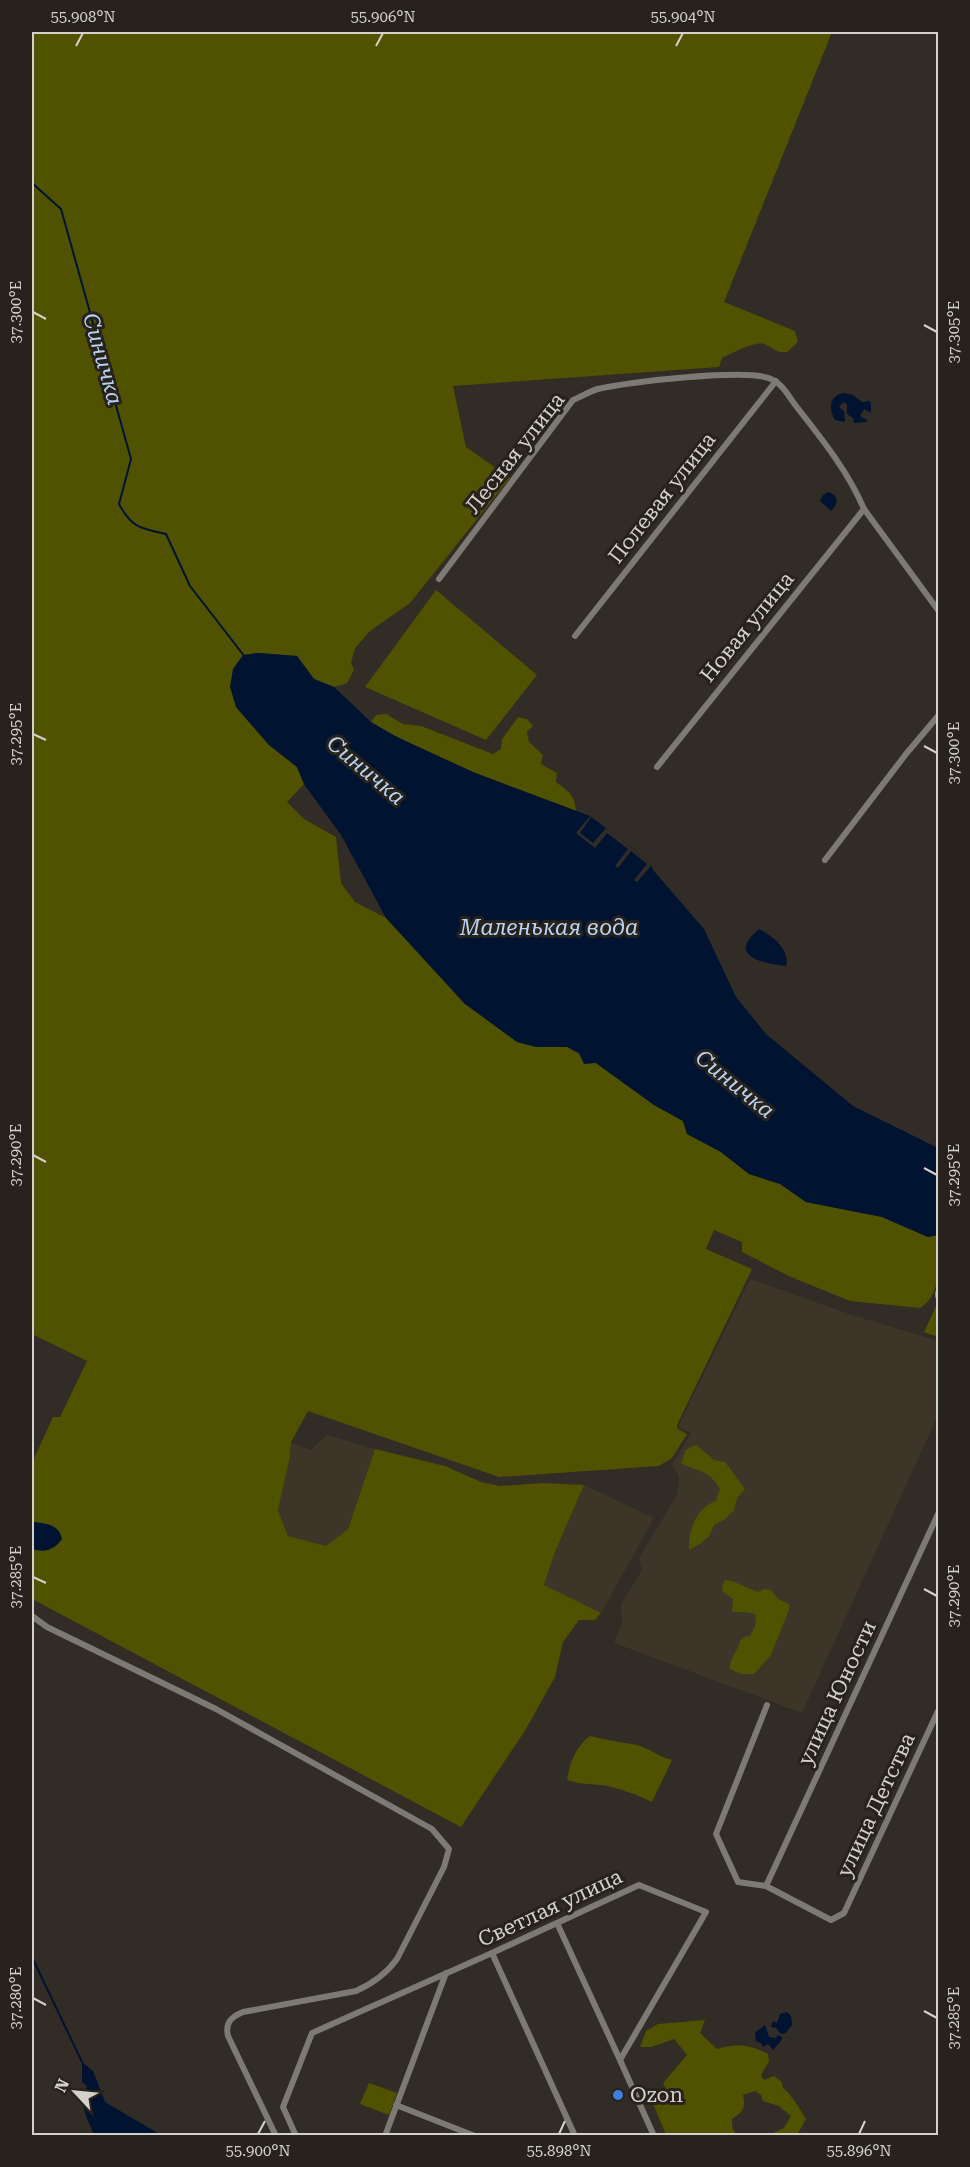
<svg xmlns="http://www.w3.org/2000/svg" width="970" height="2167" font-family="'Roboto Serif',serif">
<rect width="100%" height="100%" fill="#312c25"/>
<g fill="#3e3529">
<path d="M750,1279L852,1315L938,1341V1415L802,1713L614,1643L622,1624L621,1604L642,1571L639,1558L677,1495L679,1476L672,1465L691,1433L678,1427Z"/>
<path d="M327,1435L375,1449L348,1529L326,1546L288,1536L278,1510L290,1456L291,1442L311,1450Z"/>
<path d="M584,1485L654,1518L601,1613L544,1585L555,1552Z"/>
</g>
<g fill="#515200">
<path d="M32,32H832L724,302L795,331L798,342L787,352C774,353 775,348 764,344C755,341 732,353 722,358L719,367L453,386L466,447L510,478L410,603L370,631L355,648L351,663L354,670L347,683L334,687L314,679L297,656L258,653L243,655L236,707L269,745L297,767L304,784L287,802L304,819L336,837L341,883L355,902L386,918L465,1004L536,1047H567L596,1063L654,1105L683,1121L687,1134L721,1152L749,1174L780,1184L806,1202L882,1217L928,1237L938,1235C938,1259 944,1293 920,1308L850,1301L791,1277L742,1252V1242L714,1230L706,1249L752,1269L677,1425L678,1429L687,1434L672,1458L659,1466L499,1477L308,1411L291,1442L290,1456L278,1510L288,1536L326,1546L348,1529L375,1449L445,1466L481,1482L500,1486L543,1483L584,1485L555,1552L544,1585L601,1613L595,1620H579L563,1642L555,1677L526,1729L461,1827L32,1599V1463L53,1417H60L87,1361L32,1334Z"/>
<path d="M436,590L537,675L486,740L365,687Z"/>
<path d="M386,714L403,724L421,726L493,754L501,749L502,739L518,717L527,719L533,726L527,732L529,742L543,755L541,764L557,773L556,782C568,791 575,795 576,811C506,785 435,761 371,722L376,715Z"/>
<path d="M938,1302V1337L924,1332Z"/>
<path d="M696,1445L714,1460L725,1462L745,1489L737,1498L734,1510L725,1519L714,1525L709,1536L700,1544L689,1550C688,1530 696,1508 716,1501L720,1489C707,1468 700,1473 681,1463L686,1450Z"/>
<path d="M725,1580L732,1581L758,1592L764,1589L771,1590L778,1599L789,1604V1610L771,1655L754,1674H741L730,1669C729,1658 738,1652 740,1641L744,1637L750,1636L755,1626L756,1615C748,1610 741,1614 732,1611L733,1599L723,1592L722,1586Z"/>
<path d="M590,1736C606,1740 621,1742 637,1745C649,1748 659,1757 672,1760L652,1802C638,1795 616,1787 601,1785C589,1784 578,1784 567,1780C570,1763 575,1747 590,1736Z"/>
<path d="M705,2020L700,2033L717,2049C738,2043 748,2044 768,2054L769,2061L761,2075L764,2080L774,2076L782,2082L783,2088C791,2093 800,2110 806,2119L797,2135H769L784,2128L791,2116L779,2106L763,2101L761,2095L755,2091L743,2095C746,2108 743,2112 732,2119C732,2125 732,2132 738,2135H666L654,2106V2095L670,2096L663,2083L687,2055L674,2039L651,2047H640L646,2031L658,2024Z"/>
<path d="M369,2083L397,2093L389,2115L360,2104Z"/>
</g>
<g fill="#001330">
<path d="M845,393L853,395L862,402L869,401L871,403V413L864,409L860,416L867,420L866,422L854,423L853,418L847,414V404L843,402L839,407L844,411L845,422L835,420C829,409 828,395 845,393Z"/>
<path d="M828,492C839,495 839,503 831,511L820,501L823,495Z"/>
<path d="M258,653L297,656L314,679L334,687L371,722L395,736L473,772L590,816L650,862L653,870L704,929L736,997L766,1034L853,1106L938,1148V1235L928,1237L882,1217L806,1202L780,1184L749,1174L721,1152L687,1134L683,1121L654,1105L596,1063L584,1064L579,1053L567,1047H536L517,1042L465,1004L386,918L341,835L304,784L297,767L269,745L236,707L230,687L233,669L243,655Z"/>
<path d="M759,929C773,936 790,950 786,966C763,963 726,957 759,929Z"/>
<path d="M35,1522C48,1524 59,1525 62,1539C54,1550 45,1553 32,1549V1523Z"/>
<path d="M787,2012L791,2016L792,2025L786,2033L781,2034L776,2028L771,2027L773,2021L777,2023L780,2014Z"/>
<path d="M765,2025L769,2037L776,2038L778,2035L782,2037L781,2041L773,2050L768,2044L763,2047L761,2043L756,2041L755,2033Z"/>
<path d="M82,2062L93,2071L105,2102L161,2135H94C87,2116 78,2105 87,2086L82,2082Z"/>
</g>
<path fill="#312c25" d="M590,816L591,817L580,833L593,843L606,828L650,862L651,866L637,882L634,880L647,864L631,851L618,868L615,866L628,849L607,833L595,848L576,833Z"/>
<g fill="none" stroke-linecap="round" stroke-linejoin="round">
<g stroke="#001330" stroke-width="2">
<path d="M32,183L61,209L131,459L119,504C132,528 140,528 166,534L190,586L245,657"/>
<path d="M32,1957L82,2062"/>
</g>
<g stroke="#7d7a76" stroke-width="6">
<path d="M439,579L573,400C581,397 590,391 598,389C625,382 749,368 771,379C782,383 789,397 796,406C821,438 848,471 864,509L938,610"/>
<path d="M575,636L776,381"/>
<path d="M657,767L864,509"/>
<path d="M825,860L906,754L938,716"/>
<path d="M938,1293V1296"/>
<path d="M32,1616L47,1627L216,1709L432,1829L449,1849L444,1867L397,1959C386,1974 374,1983 356,1991L243,2012C231,2017 225,2023 228,2036L276,2136"/>
<path d="M767,1705L716,1834L738,1882L766,1886L831,1920L844,1913L938,1711"/>
<path d="M766,1886L938,1514"/>
<path d="M557,1923L620,2060"/>
<path d="M492,1953L575,2136"/>
<path d="M396,2105L475,2136"/>
<path d="M296,2136L283,2107L312,2033L492,1953L639,1885L706,1912L620,2060L654,2136"/>
<path d="M385,2136L446,1973"/>
</g>
</g>
<path fill="none" stroke="#d4d1cc" stroke-width="2" d="M76,46L83,33M376,46L383,33M676,46L683,33M33,312L46,319M924,325L937,332M33,734L46,740M924,746L937,753M33,1155L46,1162M924,1168L937,1175M33,1577L46,1583M924,1589L937,1596M33,1998L46,2005M924,2011L937,2018M258,2134L265,2121M559,2134L565,2121M859,2134L865,2121"/>
<circle fill="#3f7fe0" stroke="#27231c" stroke-width="2" cx="618" cy="2095" r="6"/>
<g text-anchor="middle" dominant-baseline="central" stroke-width="6" stroke-linejoin="round" paint-order="stroke">
<g font-size="21" fill="#d4d1cc" stroke="#27231c">
<text transform="translate(515 453) rotate(-52)">Лесная улица</text>
<text transform="translate(662 498) rotate(-52)">Полевая улица</text>
<text transform="translate(747 627) rotate(-51)">Новая улица</text>
<text transform="translate(837 1693) rotate(-65)">улица Юности</text>
<text transform="translate(876 1805) rotate(-65)">улица Детства</text>
<text transform="translate(550 1908) rotate(-25)">Светлая улица</text>
</g>
<g font-size="21" fill="#d4d1cc" stroke="#27231c" text-anchor="start">
<text x="630" y="2095">Ozon</text>
</g>
<g font-size="22" font-style="italic" fill="#b9d3f5" stroke="#27231c">
<text transform="translate(103 359) rotate(74)">Синичка</text>
<text transform="translate(366 770) rotate(40)">Синичка</text>
<text x="549" y="927">Маленькая вода</text>
<text transform="translate(735 1084) rotate(39)">Синичка</text>
</g>
</g>
<rect width="970" height="2167" fill="none" stroke="#27231c" stroke-width="66"/>
<g transform="translate(75 2092) rotate(296)" stroke="#27231c" stroke-width="4.5" paint-order="stroke">
<path d="M0-4.5L10 22L0 15L-10 22Z" fill="#d4d1cc"/>
<text y="-9" font-size="16" font-weight="bold" text-anchor="middle" fill="#d4d1cc">N</text>
</g>
<rect x="33" y="33" width="904" height="2101" fill="none" stroke="#d4d1cc" stroke-width="2"/>
<g font-size="15" text-anchor="middle" fill="#d4d1cc">
<text x="83" y="22">55.908°N</text>
<text x="383" y="22">55.906°N</text>
<text x="683" y="22">55.904°N</text>
<text transform="translate(16 312) rotate(-90)" y="5">37.300°E</text>
<text transform="translate(954 332) rotate(-90)" y="5">37.305°E</text>
<text transform="translate(16 734) rotate(-90)" y="5">37.295°E</text>
<text transform="translate(954 753) rotate(-90)" y="5">37.300°E</text>
<text transform="translate(16 1155) rotate(-90)" y="5">37.290°E</text>
<text transform="translate(954 1175) rotate(-90)" y="5">37.295°E</text>
<text transform="translate(16 1577) rotate(-90)" y="5">37.285°E</text>
<text transform="translate(954 1596) rotate(-90)" y="5">37.290°E</text>
<text transform="translate(16 1998) rotate(-90)" y="5">37.280°E</text>
<text transform="translate(954 2018) rotate(-90)" y="5">37.285°E</text>
<text x="258" y="2156">55.900°N</text>
<text x="559" y="2156">55.898°N</text>
<text x="859" y="2156">55.896°N</text>
</g>
</svg>
